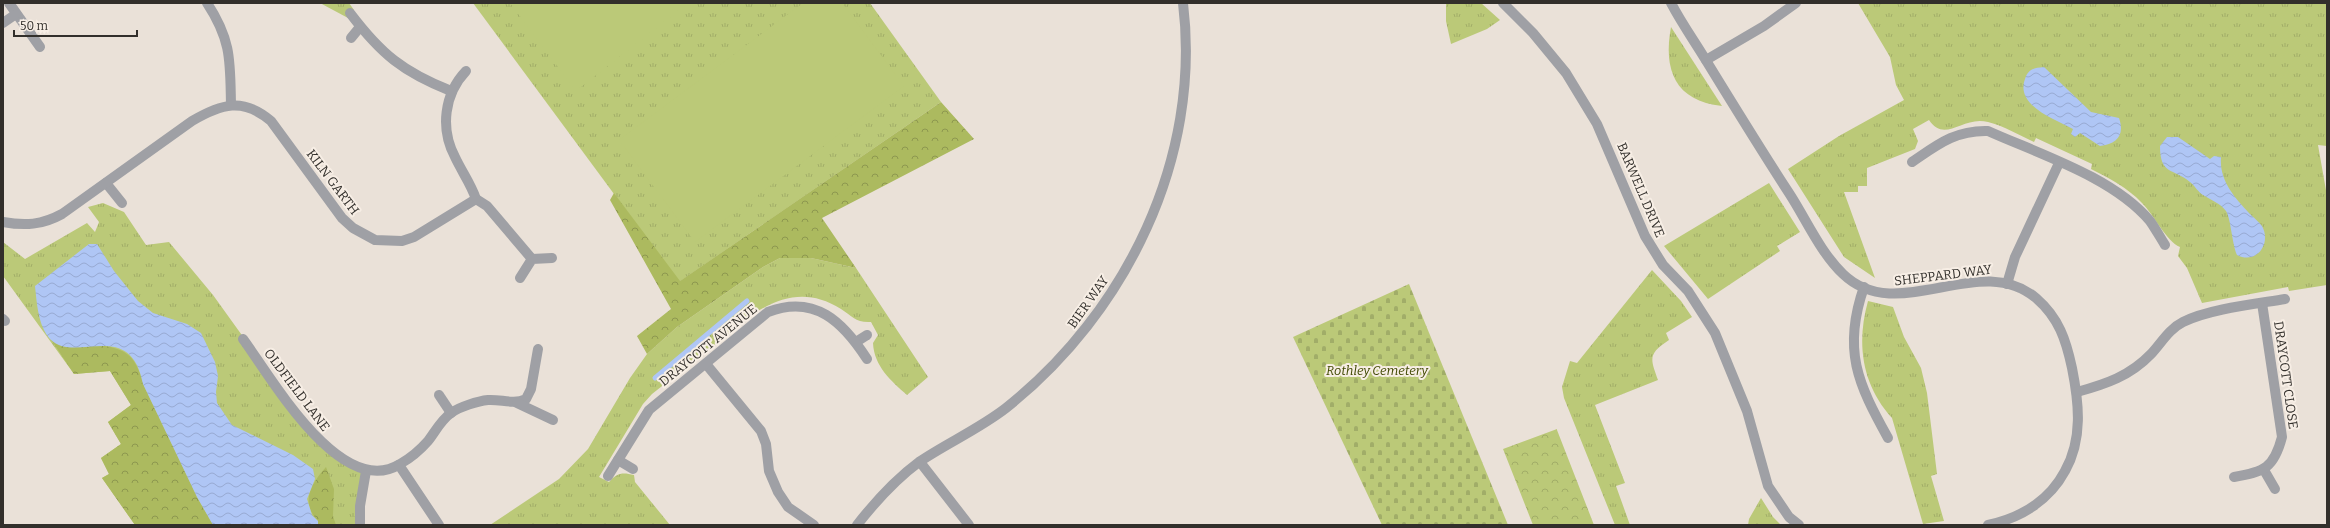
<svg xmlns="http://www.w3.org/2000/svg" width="2330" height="528" font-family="Bitter,serif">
<defs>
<pattern id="grass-tufts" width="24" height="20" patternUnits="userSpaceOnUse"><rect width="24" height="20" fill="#bbc978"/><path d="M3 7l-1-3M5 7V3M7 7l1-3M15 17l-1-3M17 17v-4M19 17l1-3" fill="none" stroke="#a1ad68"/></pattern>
<pattern id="forest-crowns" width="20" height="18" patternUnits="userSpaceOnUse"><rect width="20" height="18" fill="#acba5f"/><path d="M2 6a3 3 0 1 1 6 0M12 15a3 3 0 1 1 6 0" fill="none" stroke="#8d984f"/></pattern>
<pattern id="cemetery-stones" width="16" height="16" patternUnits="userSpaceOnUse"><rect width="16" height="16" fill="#bbc978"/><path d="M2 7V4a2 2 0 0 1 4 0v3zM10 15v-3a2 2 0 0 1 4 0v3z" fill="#a1ad68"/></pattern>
<pattern id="park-crowns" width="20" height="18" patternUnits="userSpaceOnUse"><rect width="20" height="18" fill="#bbc978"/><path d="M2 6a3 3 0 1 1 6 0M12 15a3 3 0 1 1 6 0" fill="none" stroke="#a1ad68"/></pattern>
<pattern id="water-waves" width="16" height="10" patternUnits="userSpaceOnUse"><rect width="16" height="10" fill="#afc6f5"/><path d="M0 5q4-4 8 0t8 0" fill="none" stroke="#97aad2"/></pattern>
</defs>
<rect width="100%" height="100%" fill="#eae1d8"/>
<g fill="url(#grass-tufts)">
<path d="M320,3H349L354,10L348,18Z"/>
<path d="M473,3H870L941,102L679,282Z"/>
<path d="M1446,3H1481L1500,20L1487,29L1451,44L1446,21Z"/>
<path d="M1858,3H2327V146L2318,145L2327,196V285L2289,291L2288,287L2202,303L2187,268L2178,256L2180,247C2166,241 2154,215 2142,203C2128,188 2109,178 2091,169L2092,164L2036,138L2034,142C2019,135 2004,126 1988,122C1963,115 1945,144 1929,120L1913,129L1918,141L1915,149L1867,168V186H1858V192H1844L1875,278L1844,257L1788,169L1839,136L1904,100L1896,85L1890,57Z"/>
<path d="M1671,27L1722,106C1675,101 1663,70 1671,27Z"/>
<path d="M1769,183L1800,232L1777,246L1780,251L1708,299L1664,246Z"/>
<path d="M103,203L124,212L146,245L169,242L213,295L319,442L366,471L360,525H135L102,478L109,474L101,458L121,444L108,422L131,405L110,371L74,374L3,276V242L25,259L87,223L95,232L99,222L88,207Z"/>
<path d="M780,258H811L856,268L928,377L907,395C891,381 874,366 873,343L878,335L871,322C856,323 852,316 841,309C810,290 785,295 756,312L652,394L643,404L599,477L609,482C617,473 622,472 634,475L635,482L670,525H490L559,479L588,449L630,378L647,354L677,327L763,267Z"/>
<path d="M1652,270L1681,301L1692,317L1666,333L1669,340C1648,354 1650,358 1658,380L1595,405L1625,483L1616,486L1630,525H1615L1564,398L1562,387L1570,361L1577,363Z"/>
<path d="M1868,301L1893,307L1904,337L1921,368L1927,393L1937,474L1931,476L1944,521L1923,524L1892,418C1862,385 1856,344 1868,301Z"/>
<path d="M1761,498L1773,517L1781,525H1748L1749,519Z"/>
</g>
<g fill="url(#forest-crowns)">
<path d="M941,102L974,139L822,218L856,268L811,258H780L763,267L677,327L647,354L637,336L671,309L610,200L614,193L680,281Z"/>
<path d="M50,338C56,343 62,343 70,344C106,347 134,340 143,384L197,497L213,525H135L102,478L109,474L101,458L121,444L108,422L131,405L110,371L74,374Z"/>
<path d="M326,467L334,489L333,516L336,525H318V521C300,502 311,484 326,467Z"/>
</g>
<path fill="url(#cemetery-stones)" d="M1409,284L1508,525H1382L1293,337Z"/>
<path fill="url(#park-crowns)" d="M1557,429V430L1594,525H1533L1503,449Z"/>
<g fill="#bbc978">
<path d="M510,3H688L576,91Z"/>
<path d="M803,3H842L904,86L695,242L619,140Z"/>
</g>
<g fill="url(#water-waves)">
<path d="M2044,67L2091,112L2119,118C2125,135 2117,144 2100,146L2080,133L2075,137L2071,134L2073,129C2055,119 2015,106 2025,79C2028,69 2034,68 2044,67Z"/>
<path d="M2167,137H2178L2210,159L2214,156L2221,157C2219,180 2234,197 2249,213C2253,217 2259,222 2262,226C2272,244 2256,265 2237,255C2232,244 2231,219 2226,211C2220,203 2211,200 2203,195C2198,192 2195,186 2190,182C2173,168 2160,175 2160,146Z"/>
<path d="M89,244H97L114,271L138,301L153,313L187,324L201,333L215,362L218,376L216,392L217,403L232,425L293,455L313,469L315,479L307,499L312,515L318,521V525H213L197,497L143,384C130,317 75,365 50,339C38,325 37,304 35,286Z"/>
</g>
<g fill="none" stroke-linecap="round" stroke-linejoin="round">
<path stroke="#afc6f5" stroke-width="5" d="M655,378L747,301"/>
<g stroke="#9fa0a5" stroke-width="10">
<path d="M9,3L40,47"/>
<path d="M207,3C232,41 230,62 231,105"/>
<path d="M1503,3L1533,33L1566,73L1597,124L1645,236L1663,265L1688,291L1715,333L1747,411L1768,486L1789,517L1799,525"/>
<path d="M1671,3C1682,24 1695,42 1707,62C1734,106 1761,150 1789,193C1806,219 1820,252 1843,274C1898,327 1979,250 2036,298C2059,318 2066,340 2072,368C2079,403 2083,439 2065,471C2049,501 2020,518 1988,525"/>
<path d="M350,13C381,54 403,72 451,91"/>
<path d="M3,23L16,14"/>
<path d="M351,38L360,27"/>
<path d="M1706,60L1764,26L1796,3"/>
<path d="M1912,162C1937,145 1955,130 1988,131C2039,154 2113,177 2150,221C2155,228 2160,237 2165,245"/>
<path d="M106,183L122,203"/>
<path d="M476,199L487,206L532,259"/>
<path d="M3,222C25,226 42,225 62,214L192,121C221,104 243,97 271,121L342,218L353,228L375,240L402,241L414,237L476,199C471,184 462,172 455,157C440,129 444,94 466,71"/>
<path d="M520,278L532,259L552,258"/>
<path d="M2007,284L2015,257L2059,163"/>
<path d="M1864,287C1842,350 1858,384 1888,438"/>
<path d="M3,319L5,321"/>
<path d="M243,339C271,377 341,501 400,464C409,459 421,449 428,441C435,432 441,420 451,413C459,407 478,401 488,400C502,399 512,405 526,399L531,389L538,349"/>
<path d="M856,342L867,335"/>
<path d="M706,364L761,431L766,444L769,471L778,492L788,507L814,525"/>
<path d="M2077,392C2106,384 2130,376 2151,354C2162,342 2169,329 2183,322C2209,309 2255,304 2285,299"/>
<path d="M439,395L451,413"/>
<path d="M517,403L553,420"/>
<path d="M618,460L633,469"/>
<path d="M920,462L969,525"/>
<path d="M399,465L439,525"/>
<path d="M2264,470L2275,489"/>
<path d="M608,476L649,410L768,312C815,294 843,322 867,359"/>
<path d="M2234,477C2264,472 2274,468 2282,437L2262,303"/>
<path d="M360,525V506L366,471"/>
<path d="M857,525C875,502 896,479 919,462C947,443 979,429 1006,408C1126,313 1202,158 1183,3"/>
</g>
</g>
<g text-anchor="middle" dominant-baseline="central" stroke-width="4" stroke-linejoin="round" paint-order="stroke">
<g font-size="13" fill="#322f2b" stroke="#f7eee5">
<text transform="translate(333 182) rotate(53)">KILN GARTH</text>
<text transform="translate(1641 190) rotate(67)">BARWELL DRIVE</text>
<text transform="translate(1943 275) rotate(-7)">SHEPPARD WAY</text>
<text transform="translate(1088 302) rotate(-55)">BIER WAY</text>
<text transform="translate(708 345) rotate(-39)">DRAYCOTT AVENUE</text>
<text transform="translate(2286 375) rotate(82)">DRAYCOTT CLOSE</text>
<text transform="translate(297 390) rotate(53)">OLDFIELD LANE</text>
</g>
<g font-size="13" font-style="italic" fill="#404800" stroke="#f7eee5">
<text x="1377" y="370">Rothley Cemetery</text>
</g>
</g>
<rect width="2330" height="528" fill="none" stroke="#322f2b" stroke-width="8"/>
<path d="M14 30v6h123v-6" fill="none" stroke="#322f2b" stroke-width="2"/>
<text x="20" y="30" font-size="12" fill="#322f2b" stroke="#f7eee5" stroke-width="3" paint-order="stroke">50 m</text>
</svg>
